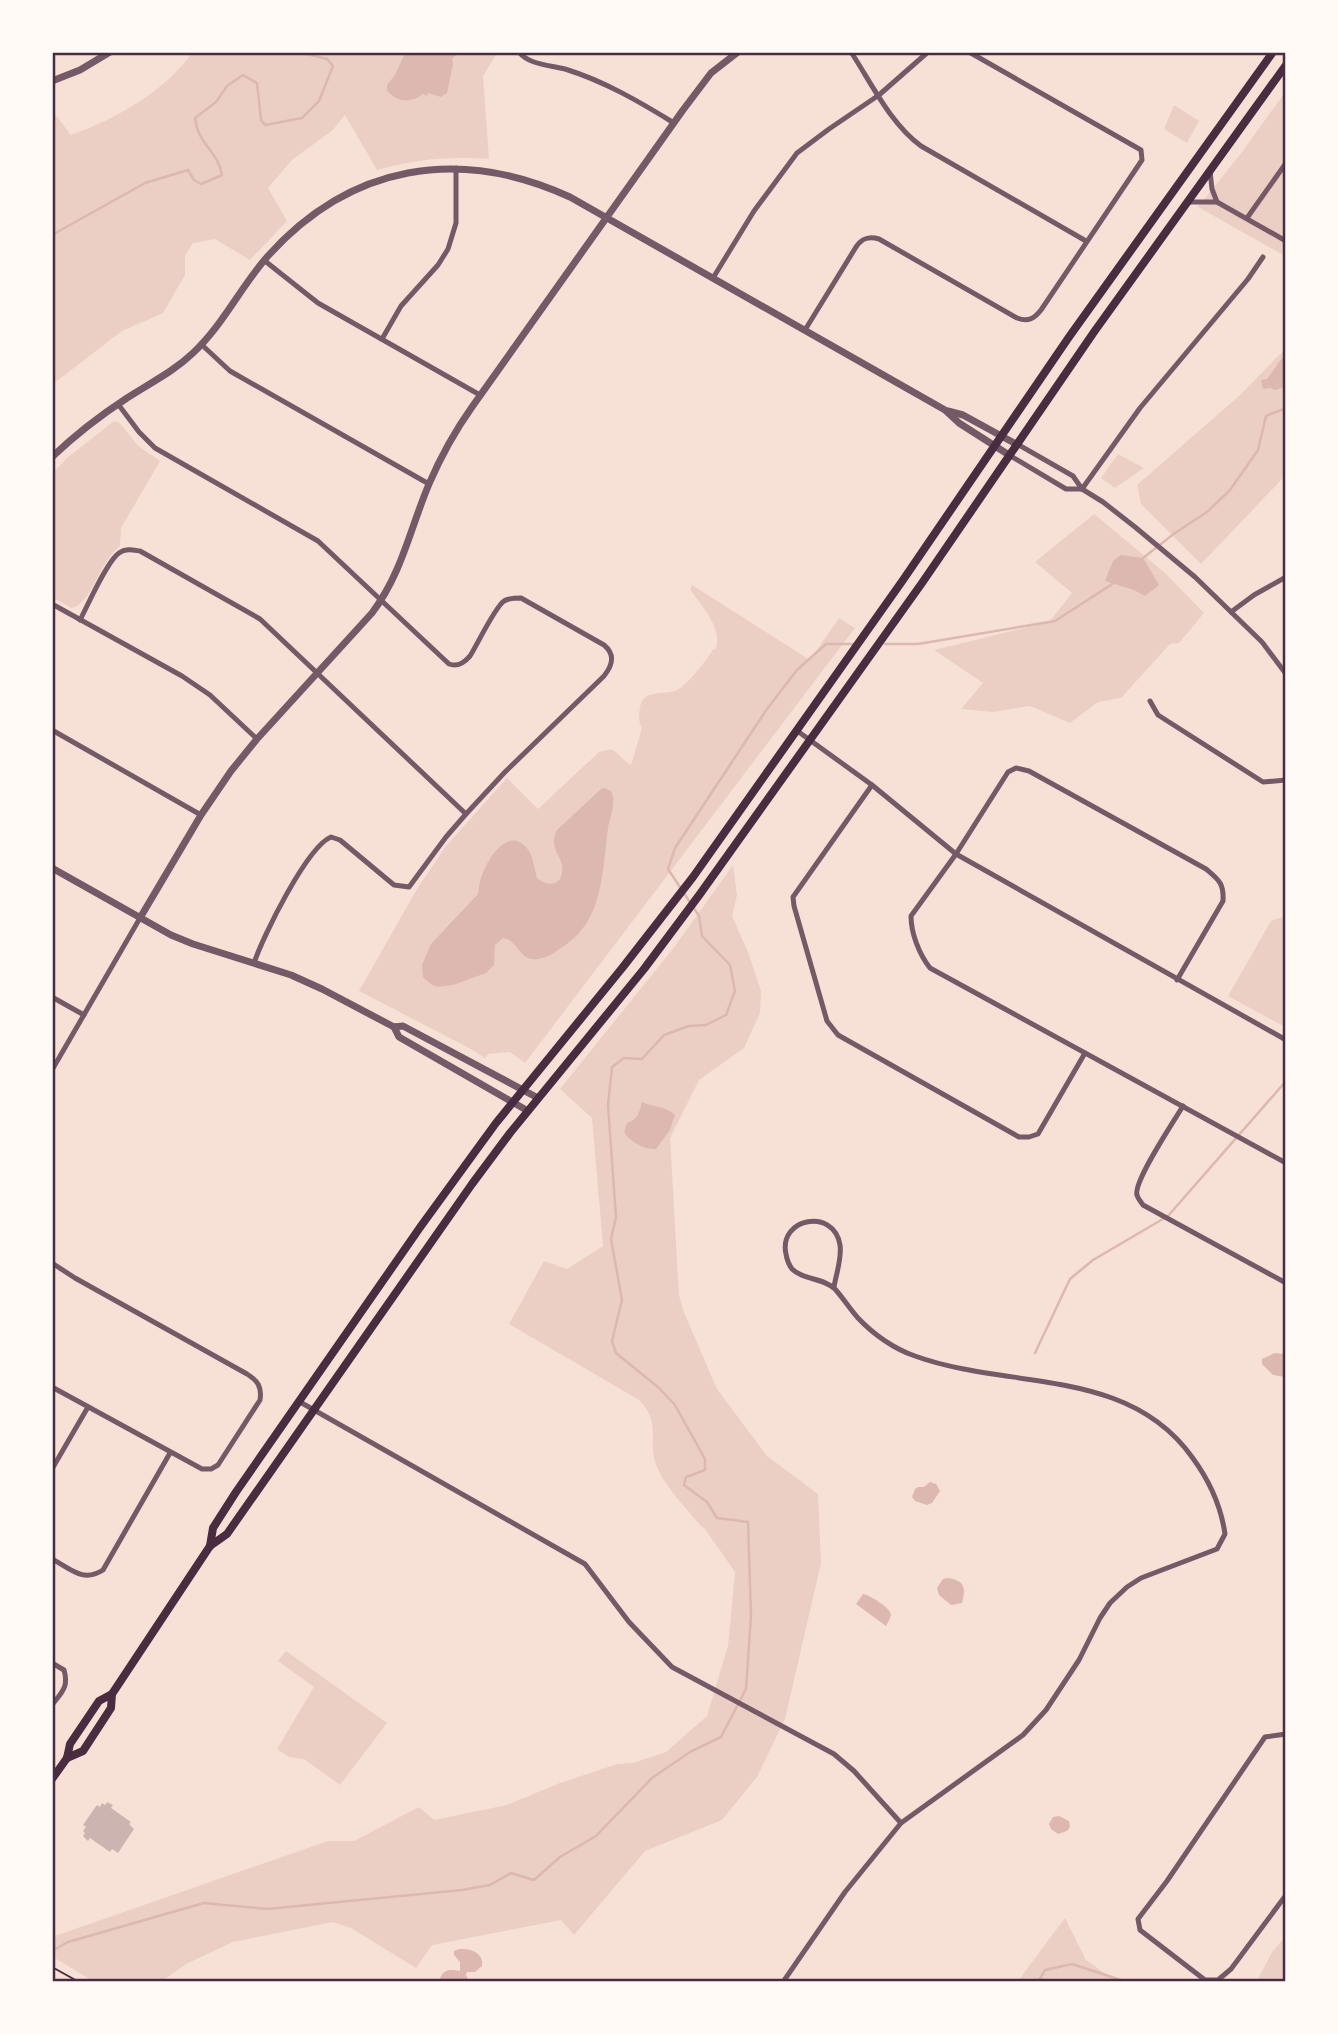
<svg xmlns="http://www.w3.org/2000/svg" width="1338" height="2034" font-family="Barlow,sans-serif">
<rect width="100%" height="100%" fill="#f7e1d7"/>
<g fill="#ebcfc5">
<path d="M192,53H497L483,76L489,159C448,156 416,159 377,170L345,115L333,130L292,160L268,188L287,221L250,260L215,239L193,243L185,256V275L163,313L122,331L53,384L52,110L71,135C116,119 164,92 192,53Z"/>
<path d="M1285,92V256L1198,207L1242,152Z"/>
<path d="M1174,105L1199,121L1187,143L1164,129Z"/>
<path d="M1285,349V476L1201,564L1141,504L1137,485L1240,395Z"/>
<path d="M114,421L119,422L138,446L160,461L121,528L120,546C100,560 92,603 72,608L53,598V473L67,458Z"/>
<path d="M1118,454L1144,468L1115,488L1101,478Z"/>
<path d="M1094,514L1165,573L1204,613L1179,643L1170,644L1121,698L1098,702L1070,723L1030,706L993,712L961,709L983,683L934,650L1049,622L1072,593L1035,562Z"/>
<path d="M692,585L810,660L839,618L855,628L525,1063L510,1052L488,1054L485,1058L469,1048L359,991L417,889L446,846L507,778L538,809L599,752L611,749C619,753 623,761 631,765L642,728C638,720 639,716 640,707C644,688 664,696 677,690C686,686 708,659 713,649L715,650C724,629 701,606 690,589Z"/>
<path d="M733,865L737,895L732,916L748,952L761,991L760,1013L744,1048L699,1080L670,1138L679,1295L683,1310L717,1389L767,1456L818,1494L821,1563L785,1719L757,1777L722,1820L645,1851L574,1935L561,1920L432,1945L416,1968L351,1928L333,1922L233,1942L186,1964L161,1982L93,1981L53,1957L52,1937L328,1841H354L419,1807L434,1820L507,1805L560,1783L617,1764L633,1763L666,1752L707,1716L728,1646L735,1572L705,1529L700,1525C685,1507 666,1488 657,1467C646,1442 663,1424 639,1400L509,1324L544,1261L567,1269L603,1246L592,1118L560,1089L675,946Z"/>
<path d="M1285,916H1286L1285,1027L1228,996L1271,921Z"/>
<path d="M286,1651L387,1723L340,1785L304,1759L289,1757L277,1749L314,1687L278,1661Z"/>
<path d="M1065,1918L1086,1960L1116,1981H1018Z"/>
<path d="M1285,1937V1981H1257L1272,1952Z"/>
</g>
<g fill="#dcb8b0">
<path d="M405,53H458L452,59L453,64L447,93L441,97L428,93L427,96L423,94C411,104 395,102 387,90V85L395,75Z"/>
<path d="M1285,354V387L1275,390L1270,388L1263,389L1261,380L1267,379Z"/>
<path d="M1121,555L1143,558L1159,585L1145,596L1134,590L1105,581L1113,561Z"/>
<path d="M604,788L611,791C617,802 610,816 608,828C602,872 604,922 561,948C555,952 549,957 542,958C519,965 519,940 503,938L495,945L494,965L486,973L453,985L438,987L432,985L423,977L422,965L431,944L478,894C479,889 479,883 481,878C486,862 506,826 526,847C533,854 534,868 537,878C545,886 560,887 562,873C565,856 547,850 557,830L601,789Z"/>
<path d="M642,1102C653,1107 666,1106 675,1115L670,1130L656,1149C645,1150 630,1142 624,1132L627,1123C639,1119 639,1112 642,1102Z"/>
<path d="M1275,1353L1285,1354V1377L1273,1375L1262,1364V1359Z"/>
<path d="M930,1482L936,1484L940,1491L932,1503L927,1505L915,1501L912,1497L915,1489L918,1487H924Z"/>
<path d="M947,1578C965,1580 966,1588 962,1603L951,1605L939,1595L937,1588L943,1579Z"/>
<path d="M863,1594C869,1595 890,1607 891,1615C891,1616 887,1625 886,1626L856,1604Z"/>
<path d="M1059,1816L1069,1821L1070,1827L1067,1831L1058,1834L1051,1829L1049,1824L1053,1817Z"/>
<path d="M459,1949C471,1948 484,1953 482,1966L475,1972H467L466,1975L469,1981H439C443,1969 449,1969 460,1971V1962L454,1955V1951Z"/>
</g>
<g fill="none" stroke-linecap="round" stroke-linejoin="round">
<g stroke="#dcb8b0" stroke-width="2.5">
<path d="M52,235L145,183L188,170L194,180L201,184L222,175C218,151 198,145 195,118L216,102L227,86L243,75L257,83L261,120L265,125L302,118L319,101L333,66L327,59L298,52"/>
<path d="M1143,558L1175,533L1207,512L1230,490L1258,450L1266,416L1286,408"/>
<path d="M885,644H918L1055,621L1117,581"/>
<path d="M1035,1353L1070,1279L1093,1260L1168,1216L1286,1081"/>
<path d="M52,1951L68,1942L204,1903L267,1909L462,1890L490,1885L511,1873L534,1880L560,1857L596,1836L652,1778L690,1752L721,1737L746,1689L751,1616L748,1522L717,1518L707,1502L684,1485L686,1477L705,1470V1459L675,1405L659,1388L616,1353L612,1341L622,1300L611,1239L616,1217L608,1105L612,1067L624,1058L642,1059L664,1035L689,1026L706,1025L726,1015L735,991L730,965L702,936L699,916L668,869L675,848L767,709L797,670L826,644H854"/>
<path d="M1038,1982L1045,1970L1072,1964L1127,1982"/>
</g>
</g>
<path fill="#ccb4b1" d="M107,1802L113,1805L111,1808L131,1822L129,1824L134,1829L118,1853L112,1849L110,1852L90,1838L88,1841L83,1836L85,1833L83,1831L86,1827L83,1825L94,1809L97,1805L100,1807L102,1803L105,1805Z"/>
<g fill="none" stroke-linecap="round" stroke-linejoin="round">
<path stroke="#4a2c40" stroke-width="2" d="M52,1967L79,1982"/>
<g stroke="#755966" stroke-width="5">
<path d="M519,52C529,65 550,65 565,69C604,81 640,102 674,123"/>
<path d="M851,52C872,84 890,123 921,146L1086,241"/>
<path d="M1210,171L1212,189L1217,202"/>
<path d="M1187,202H1217L1286,241"/>
<path d="M1247,218L1286,163"/>
<path d="M265,261L318,303L480,395"/>
<path d="M713,278L754,211L797,153L829,129L879,95L928,52"/>
<path d="M805,330L856,247C862,238 869,236 879,239L1017,318C1028,322 1034,319 1041,310L1142,160L1141,150L969,52"/>
<path d="M382,339L401,306L438,265L448,249L456,223V168"/>
<path d="M202,345L230,371L429,484"/>
<path d="M118,404L139,432L155,448L318,541L449,664C458,667 464,663 470,656C477,645 495,607 504,601C509,598 515,598 521,598L604,645C616,655 612,666 604,676L505,772L466,814L446,837L409,887L394,885L340,840L331,837C307,847 263,936 254,963"/>
<path d="M1017,444L1073,476L1082,489L1103,502L1135,527L1195,577L1262,642L1286,674"/>
<path d="M1009,455L1066,489H1082"/>
<path d="M1082,489L1140,408L1248,279L1263,257"/>
<path d="M52,604L182,676L210,695L257,739"/>
<path d="M1231,612L1254,595L1286,577"/>
<path d="M80,620C88,605 107,561 119,553C126,548 133,550 140,551L260,619L466,814"/>
<path d="M1150,701L1158,715L1263,782L1286,780"/>
<path d="M52,730L201,815"/>
<path d="M796,730L872,785L956,854L1286,1040"/>
<path d="M872,785L793,897L794,906L827,1021L838,1035L1019,1137H1029L1038,1134L1085,1053"/>
<path d="M1177,980L1223,901C1224,883 1219,880 1206,869L1029,771L1016,768L1008,772L956,854L911,916C911,933 919,954 930,968L1286,1163"/>
<path d="M52,997L84,1015"/>
<path d="M52,1070L140,918"/>
<path d="M1183,1106C1174,1121 1133,1182 1137,1195C1138,1199 1141,1202 1143,1205L1286,1283"/>
<path d="M52,1263L75,1278L247,1374C258,1381 262,1387 260,1400L218,1465L211,1469H202L52,1387"/>
<path d="M300,1402L585,1564L629,1622L672,1667L834,1754L854,1771L901,1823"/>
<path d="M52,1469L88,1407"/>
<path d="M52,1559C71,1569 83,1583 103,1570L170,1453"/>
<path d="M52,1663L64,1670C69,1687 62,1692 52,1705"/>
<path d="M1286,1734L1265,1737L1167,1881L1138,1919L1140,1930L1205,1980H1218L1231,1969L1286,1895"/>
<path d="M783,1982L845,1892L901,1823L1023,1735L1046,1710L1079,1660L1100,1618L1110,1603L1127,1587L1141,1578L1217,1549L1225,1534C1221,1506 1209,1480 1192,1457C1127,1366 1008,1390 915,1356C894,1349 873,1334 858,1318C850,1309 843,1298 835,1289C824,1278 803,1280 792,1269C789,1265 787,1260 786,1254C778,1218 834,1207 840,1245C842,1259 836,1274 834,1287"/>
</g>
<g stroke="#755966" stroke-width="7">
<path d="M52,81L80,70L110,52"/>
<path d="M948,411L963,415L1016,444"/>
<path d="M52,457C75,435 101,415 127,398C150,383 173,372 193,353C223,325 240,288 267,257C350,164 459,146 570,197L945,410L959,423L1009,455"/>
<path d="M52,868L171,935L193,944L291,975L322,989L394,1027L403,1026L538,1098"/>
<path d="M140,918L201,815L231,771L257,739L372,613C402,573 410,529 429,484C441,456 455,431 472,407L683,110L711,73L738,52"/>
<path d="M394,1027L399,1037L528,1111"/>
</g>
<g stroke="#4a2c40" stroke-width="8">
<path d="M210,1546L213,1528L236,1492L421,1226L496,1123L623,967L693,877L903,580L1069,337L1273,52"/>
<path d="M67,1758L83,1751L111,1708L112,1694"/>
<path d="M52,1779L67,1758L70,1744L99,1701L112,1694L210,1546L227,1534L472,1184L510,1133L644,969L700,894L922,583L1094,332L1286,65"/>
</g>
</g>
<rect width="1338" height="2034" fill="none" stroke="#fffaf5" stroke-width="108"/>
<rect x="54" y="54" width="1230" height="1926" fill="none" stroke="#4a2c40" stroke-width="2.5"/>
</svg>
